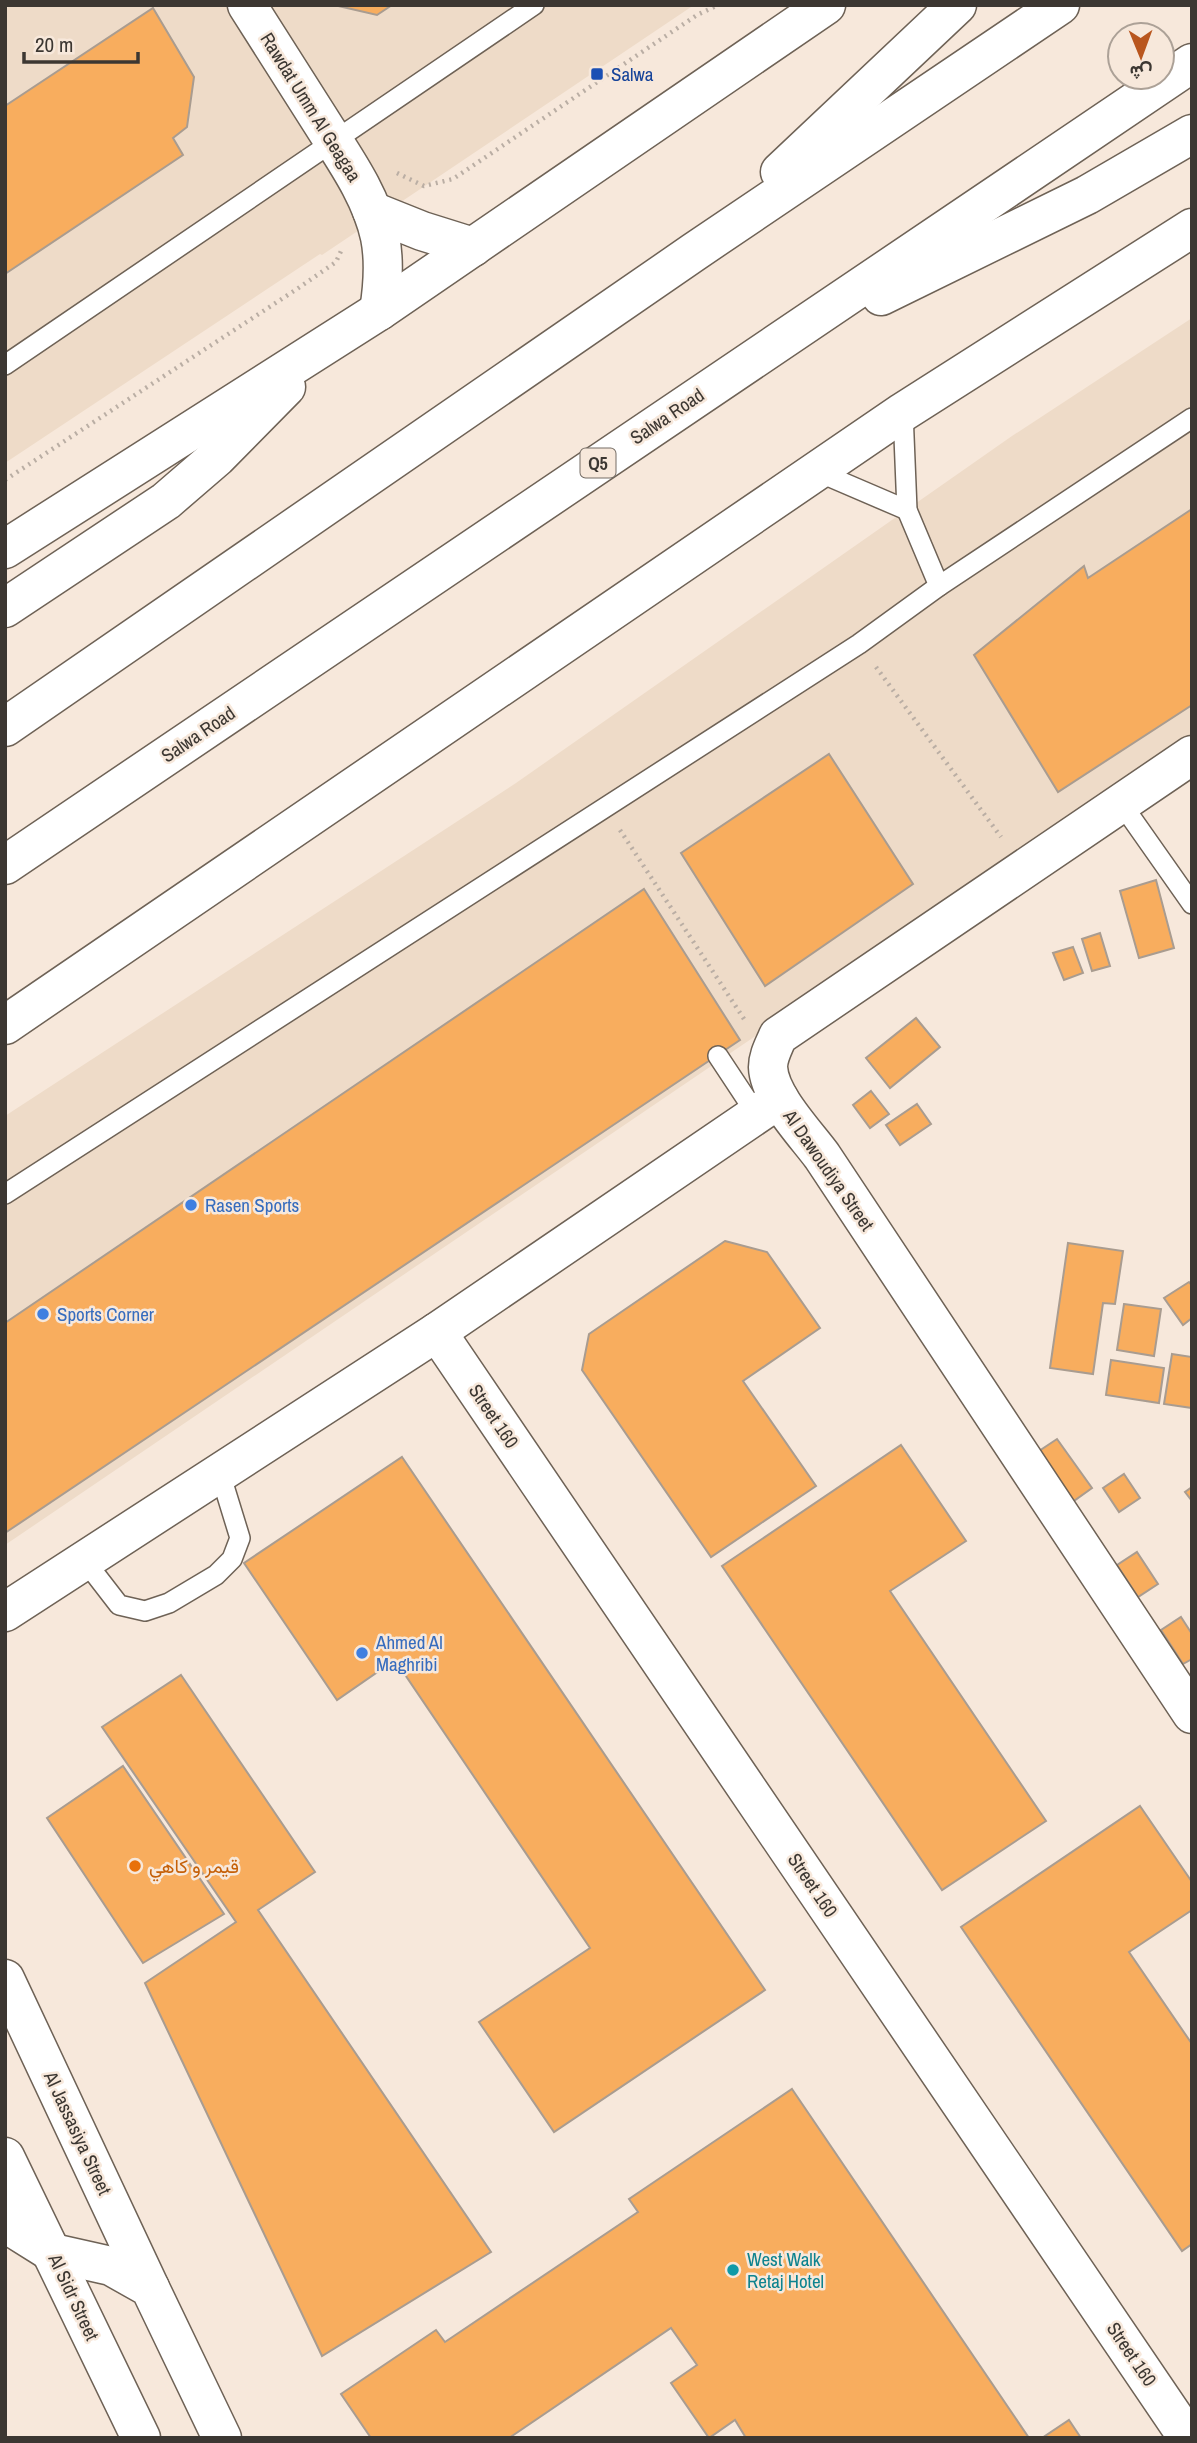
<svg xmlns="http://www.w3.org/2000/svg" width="1197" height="2443" font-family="'Archivo Narrow',Vazirmatn,sans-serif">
<rect width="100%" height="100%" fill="#f7e8db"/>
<g fill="#eedbc8">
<path d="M11,5H694L322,255L320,254L5,463V9Z"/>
<path d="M1192,318V740L5,1545V1116L516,783L1012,436Z"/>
</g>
<g fill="#f8ad5e" stroke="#a99c90" stroke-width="2">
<path d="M334,5H392L377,15Z"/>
<path d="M153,8L194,77L187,127L173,138L183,155L5,274V106Z"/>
<path d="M1192,509V705L1058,792L974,655L1084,566L1088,578Z"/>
<path d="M829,754L913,884L765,986L681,853Z"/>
<path d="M1156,880L1174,948L1139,958L1120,891Z"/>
<path d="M644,889L740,1040L5,1533V1323Z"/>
<path d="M1100,933L1110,966L1092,971L1082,939Z"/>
<path d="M1073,947L1083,973L1064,980L1053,953Z"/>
<path d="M916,1018L940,1047L890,1088L866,1058Z"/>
<path d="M871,1091L889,1114L870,1128L853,1105Z"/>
<path d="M917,1104L931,1124L900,1145L886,1125Z"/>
<path d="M725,1241L767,1252L820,1328L743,1381L816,1486L711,1557L582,1370L589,1334Z"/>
<path d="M1068,1243L1123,1251L1115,1304L1103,1303L1093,1374L1050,1368Z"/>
<path d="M1189,1282L1192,1286V1318L1183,1325L1164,1298Z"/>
<path d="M1124,1304L1161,1309L1154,1356L1117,1350Z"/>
<path d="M1172,1354L1192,1357V1408L1164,1404Z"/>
<path d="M1111,1360L1164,1368L1159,1403L1106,1395Z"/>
<path d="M1057,1439L1092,1488L1071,1503L1036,1453Z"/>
<path d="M901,1445L966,1541L890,1591L1046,1821L942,1890L722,1566Z"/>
<path d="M402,1457L765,1990L554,2132L479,2022L590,1948L395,1660L337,1700L244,1563Z"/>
<path d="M1124,1474L1140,1498L1119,1512L1103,1488Z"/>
<path d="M1192,1487V1501L1185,1492Z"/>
<path d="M1137,1552L1158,1584L1138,1597L1117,1565Z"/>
<path d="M1181,1617L1192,1634V1659L1183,1664L1161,1630Z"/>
<path d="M181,1675L315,1872L258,1910L491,2252L322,2356L145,1983L236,1922L102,1727Z"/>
<path d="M123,1766L224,1914L143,1963L47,1818Z"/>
<path d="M1140,1806L1192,1882V1910L1129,1952L1192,2044V2244L1182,2251L961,1927Z"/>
<path d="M792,2089L1029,2438H746L735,2420L709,2438L671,2383L697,2365L671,2328L509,2438H371L341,2394L436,2330L445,2342L638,2212L629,2199Z"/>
<path d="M1069,2420L1081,2438H1042Z"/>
</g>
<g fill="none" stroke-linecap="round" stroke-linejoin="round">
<defs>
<g id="service">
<path d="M5,365L534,5"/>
<path d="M903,412L907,510L939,586"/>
<path d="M816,471L907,510"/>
<path d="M1121,803L1192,904"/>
<path d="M718,1056L757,1115"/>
<path d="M5,1194L859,644L939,586L1192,418"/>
<path d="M85,1561L119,1605L145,1611L169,1603L216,1575L232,1559L240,1538L220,1473"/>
</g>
<g id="minor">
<path d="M247,5C272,44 297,84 322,123C344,158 371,195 380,237C385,262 383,286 379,311"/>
<path d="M372,211L422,231L473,247"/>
<path d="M1192,755L778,1036C774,1046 768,1056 768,1067C769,1096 805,1133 822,1156L1192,1714"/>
<path d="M437,1332L1188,2438"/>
<path d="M5,1612L437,1332L779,1099"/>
<path d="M5,1979L150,2288"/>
<path d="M53,2253L111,2266L150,2288L222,2438"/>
</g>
<g id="secondary">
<path d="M5,549L379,311L826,5"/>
<path d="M5,608L166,501L217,457L286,387"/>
<path d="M5,1025L903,412L1192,228"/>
<path d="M5,2157L141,2438"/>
<path d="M5,2223L53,2253"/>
</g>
<g id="motorway">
<path d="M780,172L957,5"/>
<path d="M881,296L1087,195L1192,134"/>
<path d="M5,727L694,252L1060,5"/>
<path d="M5,865L1192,63"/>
</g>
</defs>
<use href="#service" stroke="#6e6256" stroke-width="22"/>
<use href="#minor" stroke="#6e6256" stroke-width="41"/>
<use href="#secondary" stroke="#6e6256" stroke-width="41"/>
<use href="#motorway" stroke="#6e6256" stroke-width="41"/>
<g stroke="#baaea4" stroke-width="4.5" stroke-dasharray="2 5" stroke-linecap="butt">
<path d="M397,173L424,186L453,179L697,15L718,5"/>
<path d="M5,480L297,289L336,262L341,251"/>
<path d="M876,667L1001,837"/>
<path d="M620,830L744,1019"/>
</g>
<use href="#service" stroke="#fff" stroke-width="19"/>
<use href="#minor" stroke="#fff" stroke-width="38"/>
<use href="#secondary" stroke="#fff" stroke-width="38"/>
<use href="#motorway" stroke="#fff" stroke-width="38"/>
</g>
<rect fill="#1a4fb4" stroke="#f7e8db" stroke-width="2.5" x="590" y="67" width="14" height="14" rx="3.5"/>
<g fill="#3f7fe0" stroke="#f7e8db" stroke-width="2.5">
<circle cx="191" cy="1205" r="7"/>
<circle cx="43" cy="1314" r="7"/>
<circle cx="362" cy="1653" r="7"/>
</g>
<circle fill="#e8710a" stroke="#f7e8db" stroke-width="2.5" cx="135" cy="1866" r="7"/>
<circle fill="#0f9aa8" stroke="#f7e8db" stroke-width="2.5" cx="733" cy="2270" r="7"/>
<g text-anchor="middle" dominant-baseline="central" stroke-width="5" stroke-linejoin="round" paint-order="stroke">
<rect fill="#f7e8db" stroke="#746c65" stroke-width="2" x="580.5" y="448.5" width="35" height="29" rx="5"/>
<g font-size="18" font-weight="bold" fill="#3c3732">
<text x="598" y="463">Q5</text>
</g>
<g font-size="19" fill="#164399" stroke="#f7e8db" text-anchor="start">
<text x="611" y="74">Salwa</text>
</g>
<g font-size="19" fill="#3c3732" stroke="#f7e8db">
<text transform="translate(311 107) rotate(58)">Rawdat Umm Al Geagaa</text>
<text transform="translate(667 416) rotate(-34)">Salwa Road</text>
<text transform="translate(198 734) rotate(-34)">Salwa Road</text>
<text transform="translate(829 1170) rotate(55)">Al Dawoudiya Street</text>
<text transform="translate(494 1416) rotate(56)">Street 160</text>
<text transform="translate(813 1885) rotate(56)">Street 160</text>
<text transform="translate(78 2133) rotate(65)">Al Jassasiya Street</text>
<text transform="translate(74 2297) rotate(65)">Al Sidr Street</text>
<text transform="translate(1132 2354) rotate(56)">Street 160</text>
</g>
<g font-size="19" fill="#366cbe" stroke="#f7e8db" text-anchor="start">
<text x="205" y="1205">Rasen Sports</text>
<text x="57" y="1314">Sports Corner</text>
<text x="376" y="1642">Ahmed Al<tspan x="376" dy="22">Maghribi</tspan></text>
</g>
<g font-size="19" fill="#c56008" stroke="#f7e8db" text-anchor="start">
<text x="149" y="1866">قيمر و كاهي</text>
</g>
<g font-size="19" fill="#0d838f" stroke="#f7e8db" text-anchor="start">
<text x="747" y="2259">West Walk<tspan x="747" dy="22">Retaj Hotel</tspan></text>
</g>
</g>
<rect width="1197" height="2443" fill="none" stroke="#3c3732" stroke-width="14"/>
<g transform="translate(1141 56) rotate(179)"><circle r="33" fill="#f7e8db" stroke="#aca197" stroke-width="2"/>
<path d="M0-5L12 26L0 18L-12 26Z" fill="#b9561e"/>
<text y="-10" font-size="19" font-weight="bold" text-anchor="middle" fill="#3c3732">ش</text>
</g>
<path d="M24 52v10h114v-10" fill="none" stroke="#3c3732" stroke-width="3.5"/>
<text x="35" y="52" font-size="21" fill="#3c3732" stroke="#f7e8db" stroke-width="5" paint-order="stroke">20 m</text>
</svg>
